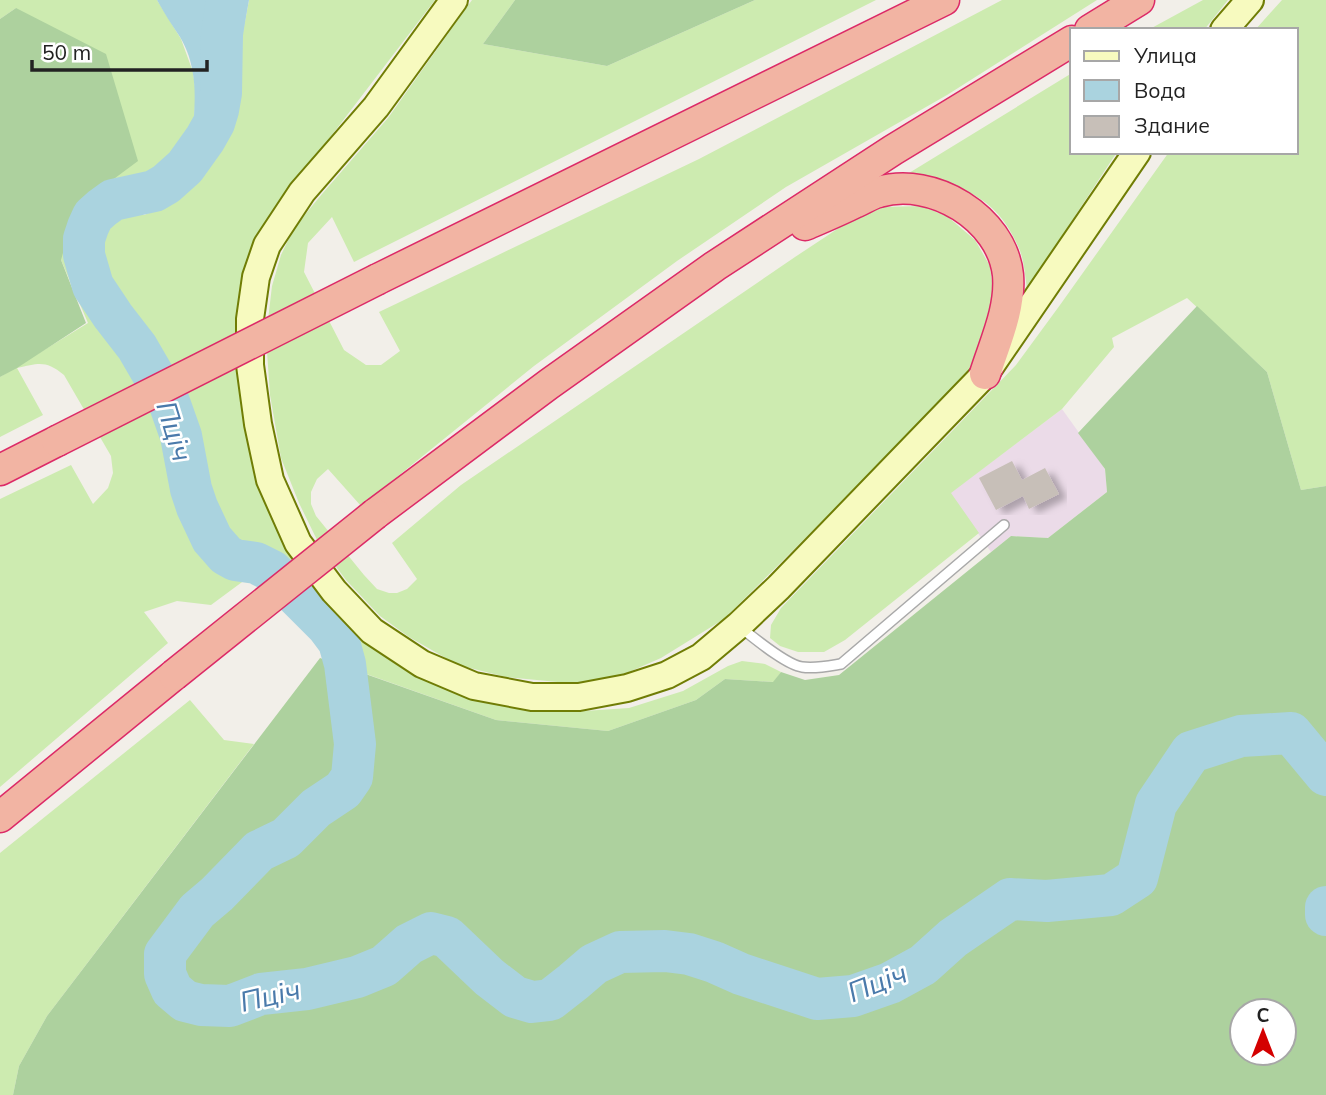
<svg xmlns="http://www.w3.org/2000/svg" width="1326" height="1095" font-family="Mulish,sans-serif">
<defs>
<filter id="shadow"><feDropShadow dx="8" dy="4.5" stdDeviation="3.5" flood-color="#0004"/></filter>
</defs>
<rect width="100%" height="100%" fill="#f2efe9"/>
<path fill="#ebdbe8" d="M1062,409L1105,469L1107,492L1048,538L1011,536L991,552L950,493Z"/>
<g fill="#cdebb0">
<path d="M0,0H157L181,39L193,72L196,94L194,117L189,133L178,150L155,175L127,181L82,211L69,263L107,340L138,363L168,425L172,449L180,480L182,495L200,533L220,568L235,572L261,568L211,605L177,601L144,612L168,643L0,787V499L71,465L93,504L108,488L113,473L111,456L64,375C46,360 39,363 17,368L43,415L0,437V377L88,323L61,260L16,8L0,19Z"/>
<path d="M249,0H435L283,199L237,335L241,409L256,476L355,630L398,666L466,697L522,710L569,712L629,708L683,691L728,666L742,661L765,664L781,672L774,682L725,679L696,700L608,731L496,720L355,670L350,637L325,615L265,556L234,553L216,527L195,481L190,429L143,329L126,312L97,263V241L103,221L116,211L127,209L144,215L157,210L172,201L226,127L237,101L243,32Z"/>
<path d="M472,0H515L483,44L607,66L755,0H876L354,262L332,217L308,243L304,272L344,350L366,365H381L400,351L379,312L699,159L1002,0H1097L947,95L786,187L677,261L534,366L361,506L328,469L317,479L311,492V504L316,516L364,575L377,589L389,593H397L407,589L417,579L392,543L461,485L795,257L854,218L884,207L922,206L948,217L975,240L990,266L994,296L988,331L974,364L943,401L724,619L661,658L613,679L568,683L506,677L458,665L409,637L380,616L346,580L319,544L299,503L281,458L270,395L266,337L272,286L281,255L294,228L322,194L388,118Z"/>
<path d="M1203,0H1228L1204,30H1148Z"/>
<path d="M1282,0H1326V486L1301,490L1267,372L1187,298L1112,338L1114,347L1062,409L951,493L979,533L845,640L824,652H798L780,646L770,638L771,625L781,608L1016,365L1060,305L1169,152H1296V30H1255Z"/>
<path d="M1072,73V152H1117L1027,289C1025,275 1024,258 1018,246C995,194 960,186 909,173Z"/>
<path d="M190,700L224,740L254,744L47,1016L19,1066L13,1095H0V853Z"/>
</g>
<g fill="#add19e" fill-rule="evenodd">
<path d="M515,0H755L607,66L483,44Z"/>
<path d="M16,8L106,54L138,161L76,207L61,260L86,323L17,368L0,377V19Z"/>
<path d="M1197,306L1267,372L1301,490L1326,486V1095H13L19,1066L47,1016L320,658L496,720L608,731L696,700L725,679L773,682L781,672L805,680L839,675L1011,536L1048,538L1107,492L1105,469L1078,433ZM1284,1011V1053H1242V1011Z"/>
</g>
<path fill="#aad3df" d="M157,0H249L243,32L237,101L226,127L194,117C196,89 195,62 180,37C172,25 164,13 157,0Z"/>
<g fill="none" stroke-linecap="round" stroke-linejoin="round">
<g stroke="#aad3df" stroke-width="42">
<path d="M227,0L222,34L221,93L218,110L214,123L205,139L185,167L166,184L154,191L113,200L102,208L93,216L88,227L84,239V255L93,286L113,316L137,347L169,402L181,436L191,489L197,507L212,539L226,555L235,560L256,563L272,571L327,626L339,642L345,664L355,744L352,777L343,790L316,808L286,838L259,851L217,894L197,911L165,954V974L172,990L185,1001L201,1005L230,1006L261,994L307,989L357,977L384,966L409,944L431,933L447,937L489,977L515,997L532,1002L550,1000L573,982L594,964L620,952L665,951L689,954L714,962L741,974L817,999L853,996L890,983L923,965L953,938L1010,899L1047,901L1111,895L1137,878L1156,804L1191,752L1241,736L1291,733L1326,775"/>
<path d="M1326,907V915"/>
</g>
</g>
<path fill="#c7bfb8" filter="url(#shadow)" d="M1012,461L1022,480L1045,468L1059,494L1029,509L1023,496L996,510L979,478Z"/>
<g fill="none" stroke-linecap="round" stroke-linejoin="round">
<defs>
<path id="service" d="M740,627C753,637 786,665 802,667C815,669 829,666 841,664L1004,525"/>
<g id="secondary">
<path d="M454,0L376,107L302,192L267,245L256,277L250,319V365L258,424L270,480L298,543L334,591L372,631L422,664L474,686L532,697H579L627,688L667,675L701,657L739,625L779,587L985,374L1137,152"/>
<path d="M1224,30L1250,0"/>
</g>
<g id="trunk">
<path d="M1090,30L1139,0"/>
<path d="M805,225C821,218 838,211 854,203C862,200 870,194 879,192C932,176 1002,218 1008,275C1011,309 995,342 985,374"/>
<path d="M378,279L944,0"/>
<path d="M0,470L57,441"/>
<path d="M375,514L549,384L715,266L893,150L1072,41"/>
<path d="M0,817L174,675"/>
</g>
</defs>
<use href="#service" stroke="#a9a9a9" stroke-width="12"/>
<use href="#secondary" stroke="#707d05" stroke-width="30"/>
<use href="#trunk" stroke="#dc2a67" stroke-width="33"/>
<use href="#service" stroke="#fff" stroke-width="9"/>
<use href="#secondary" stroke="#f7fabf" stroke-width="26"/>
<use href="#trunk" stroke="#f2b4a3" stroke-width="30"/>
<defs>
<g id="trunk-bridge">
<path d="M57,441L378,279"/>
<path d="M174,675L375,514"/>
</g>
</defs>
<use href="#trunk-bridge" stroke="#dc2a67" stroke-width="33" stroke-linecap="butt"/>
<use href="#trunk-bridge" stroke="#f2b4a3" stroke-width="30"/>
</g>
<g text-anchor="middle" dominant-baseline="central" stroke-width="5" stroke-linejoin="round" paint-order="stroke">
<g font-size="28" font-style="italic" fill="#4a7aab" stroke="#fff">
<text transform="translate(175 431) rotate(73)">Пціч</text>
<text transform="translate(877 982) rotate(-21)">Пціч</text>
<text transform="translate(270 995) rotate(-13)">Пціч</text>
</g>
</g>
<rect x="1070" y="28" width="228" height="126" fill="#ffffff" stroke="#a7a7a7" stroke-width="2"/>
<rect x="1084" y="51" width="35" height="10" fill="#f7fabf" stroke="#a7a7a7" stroke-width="2"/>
<text x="1134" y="63" font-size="21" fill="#222222">Улица</text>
<rect x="1084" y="80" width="35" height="21" fill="#aad3df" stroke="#a7a7a7" stroke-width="2"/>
<text x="1134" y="98" font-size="21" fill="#222222">Вода</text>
<rect x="1084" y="116" width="35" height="21" fill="#c7bfb8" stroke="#a7a7a7" stroke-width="2"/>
<text x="1134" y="133" font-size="21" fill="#222222">Здание</text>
<g transform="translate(1263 1032)"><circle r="33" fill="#ffffff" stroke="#a7a7a7" stroke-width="2"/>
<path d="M0-5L12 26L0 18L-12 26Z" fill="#d40000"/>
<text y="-10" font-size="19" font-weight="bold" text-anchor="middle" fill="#222222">С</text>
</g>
<path d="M32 60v10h175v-10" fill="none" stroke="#222222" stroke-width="3.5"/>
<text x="42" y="60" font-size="21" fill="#222222" stroke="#ffffff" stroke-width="5" paint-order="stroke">50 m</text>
</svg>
